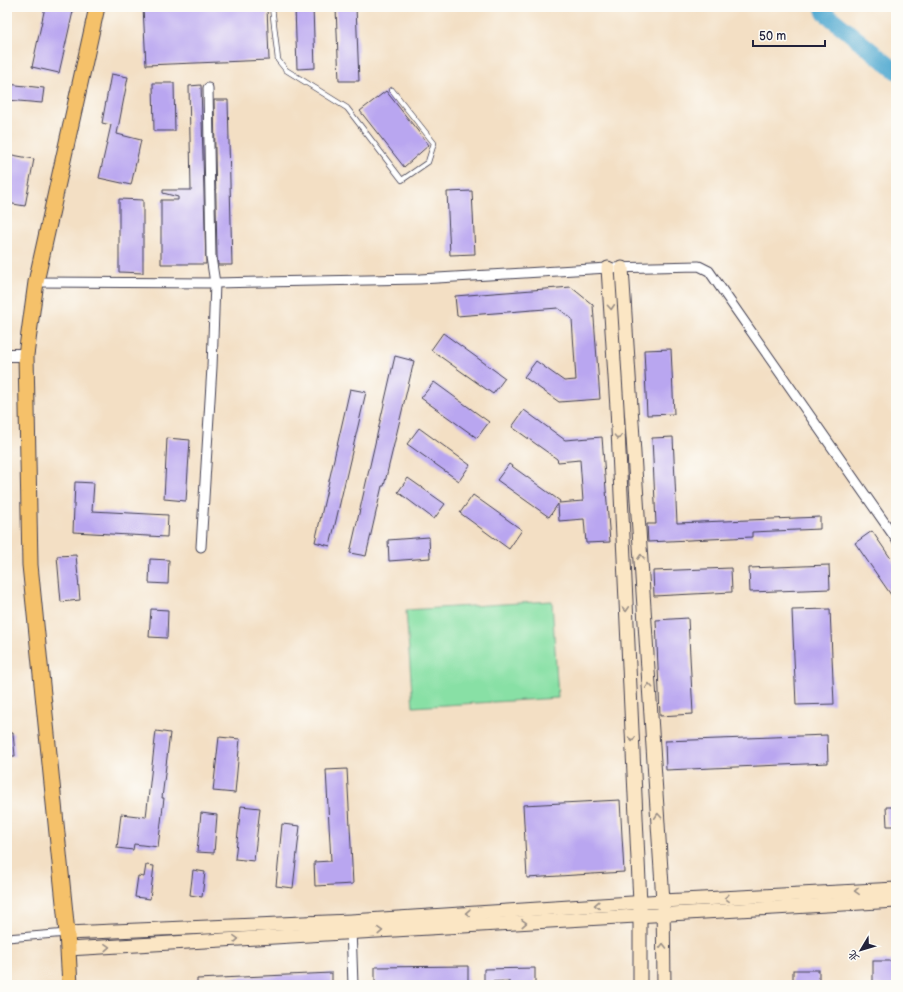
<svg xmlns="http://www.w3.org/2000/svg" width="903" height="992" font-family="'Balsamiq Sans','LXGW WenKai TC',sans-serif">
<rect width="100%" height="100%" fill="#fdfcf7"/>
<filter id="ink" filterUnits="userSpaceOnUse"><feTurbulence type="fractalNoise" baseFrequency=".025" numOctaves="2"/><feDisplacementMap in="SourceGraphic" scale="8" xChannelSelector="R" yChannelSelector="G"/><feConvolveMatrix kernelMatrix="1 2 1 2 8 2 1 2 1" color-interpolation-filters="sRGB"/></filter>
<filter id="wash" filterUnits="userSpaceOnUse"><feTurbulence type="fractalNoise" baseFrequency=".012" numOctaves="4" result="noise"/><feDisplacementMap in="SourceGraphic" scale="16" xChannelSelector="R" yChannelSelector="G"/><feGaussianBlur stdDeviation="0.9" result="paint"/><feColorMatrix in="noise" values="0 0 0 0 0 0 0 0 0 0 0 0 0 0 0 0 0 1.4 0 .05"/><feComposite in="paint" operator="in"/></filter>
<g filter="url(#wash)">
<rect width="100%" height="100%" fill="#f3dfc4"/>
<path fill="#88e0a5" stroke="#558170" d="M552,601L558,698L413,707L406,610Z"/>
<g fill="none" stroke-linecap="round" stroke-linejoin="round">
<path stroke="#55abd1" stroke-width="17" d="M823,7L825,13L896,71"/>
</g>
<g id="blocks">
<g fill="#b9a6f0">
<path d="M45,7H74L59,73L32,67Z"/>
<path d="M143,7H267L269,60L146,65Z"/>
<path d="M295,7H313L315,68L297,69Z"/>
<path d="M356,7L359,81H339L336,8Z"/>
<path d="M111,74L128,77L117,134L141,140L131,185L99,178L111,125L102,123Z"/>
<path d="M153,83H174L175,131H154Z"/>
<path d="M7,84L44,88L42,103L7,100Z"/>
<path d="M201,85L206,264H161V200H178V197L163,193V190H191L189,86Z"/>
<path d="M386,91L429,145L404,167L360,111Z"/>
<path d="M214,100H228L232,265H218L217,256Z"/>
<path d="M7,154L34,159L25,206L7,203Z"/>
<path d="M472,191L475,254L450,255L447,192Z"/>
<path d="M119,199L143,200V273L119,272Z"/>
<path d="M571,287L593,305L600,399L559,402L524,377L536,361L564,381L576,380L572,319L558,308L457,316L455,296Z"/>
<path d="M443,333L505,378L493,394L431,350Z"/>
<path d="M671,349L674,414L647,415L644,350Z"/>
<path d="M395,356L414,361L384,486H382L366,556L350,553Z"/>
<path d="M434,382L489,422L477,438L421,398Z"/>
<path d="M350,389L366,392L330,546L315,542Z"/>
<path d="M524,410L565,440L602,437L610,542L586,543L584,519L559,521L558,504L549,517L497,480L509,464L560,501L559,503L583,501L580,460L558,462L557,459L512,427Z"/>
<path d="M419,428L470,465L459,481L407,444Z"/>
<path d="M673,437L677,523L820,517V529L752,532V537L648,542L647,524H656L652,438Z"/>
<path d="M167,438L190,440L186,501L164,499Z"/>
<path d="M408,478L445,504L434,519L398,492Z"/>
<path d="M75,482L94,483L92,511L168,515L167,537L73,532Z"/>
<path d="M473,495L522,530L509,549L460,513Z"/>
<path d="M872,531L896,566V602L855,543Z"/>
<path d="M429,537L430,558L389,561L388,540Z"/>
<path d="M76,555L80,600L61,602L57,556Z"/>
<path d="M150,559L169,560L168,584L149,583Z"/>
<path d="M829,565L830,589L750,592L749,568Z"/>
<path d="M731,568L732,592L654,596L653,571Z"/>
<path d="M151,609L168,610L167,638L149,637Z"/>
<path d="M830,609L834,704L796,705L792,610Z"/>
<path d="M688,618L693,714L660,716L656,620Z"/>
<path d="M156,731L170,733L162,798H164L158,847L134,844L133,850L117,848L121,814L146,817Z"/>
<path d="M7,733H13L15,756H7Z"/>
<path d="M827,735L828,763L666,770L665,741Z"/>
<path d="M219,737L240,739L235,793L213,791Z"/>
<path d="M347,769L353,884L315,886L314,862L331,861L326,770Z"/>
<path d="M620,800L624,872L527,878L523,805Z"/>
<path d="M241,806L260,808L254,861L235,859Z"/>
<path d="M886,807H896V826H887Z"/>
<path d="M201,813L217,815L214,853L197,852Z"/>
<path d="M282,824L300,826L293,888L276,886Z"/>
<path d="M146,865L154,866L150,899L135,897L138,876L144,877Z"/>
<path d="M193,870L205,872L202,897L190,895Z"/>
<rect x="873" y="961" width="23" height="24"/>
<path d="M468,966V985H375V967Z"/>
<path d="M535,968V985H509V981L484,982V969Z"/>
<rect x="793" y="970" width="26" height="15"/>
<path d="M332,973V985H197V979Z"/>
</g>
</g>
</g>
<g filter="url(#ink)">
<use href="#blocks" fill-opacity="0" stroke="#413e50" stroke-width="1"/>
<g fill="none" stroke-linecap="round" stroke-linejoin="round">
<defs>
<path id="service" d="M272,7L278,60L286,70L347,108L402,180L428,162L434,143L392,90"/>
<path id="pedestrian" d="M7,938L67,933"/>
<g id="minor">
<path d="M36,282L215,283L420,279L608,268L699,266L709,271L896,539"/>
<path d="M201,547L212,367L215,283L211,257L208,88"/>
<path d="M351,928L353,985"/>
</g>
<path id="tertiary" d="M7,355H26"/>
<g id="secondary">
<path d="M608,268L617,408L640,903V985"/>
<path d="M622,268L663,901L664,985"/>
<path d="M67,933L351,921L663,901L896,889"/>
<path d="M68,949L896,901"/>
</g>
<path id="primary" d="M70,985L67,933L30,565L26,355L36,282L97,7"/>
</defs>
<use href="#service" stroke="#413e50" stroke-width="6"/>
<use href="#pedestrian" stroke="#413e50" stroke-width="9"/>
<use href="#minor" stroke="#413e50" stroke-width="11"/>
<use href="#tertiary" stroke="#413e50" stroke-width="14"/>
<use href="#secondary" stroke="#413e50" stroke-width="15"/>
<use href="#primary" stroke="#413e50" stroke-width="17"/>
<use href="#service" stroke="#fff" stroke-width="4.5"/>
<use href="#pedestrian" stroke="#fff" stroke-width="7"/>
<use href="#minor" stroke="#fff" stroke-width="9"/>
<use href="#tertiary" stroke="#fff" stroke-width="12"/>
<use href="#secondary" stroke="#fbe6c4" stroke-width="13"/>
<use href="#primary" stroke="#f5c16b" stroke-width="15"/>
</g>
<defs><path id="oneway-chevron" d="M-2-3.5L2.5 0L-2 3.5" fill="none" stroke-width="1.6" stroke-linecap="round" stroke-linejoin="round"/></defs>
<g stroke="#998e86">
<use href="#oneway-chevron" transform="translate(611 307) rotate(86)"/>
<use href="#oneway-chevron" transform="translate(618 437) rotate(87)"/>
<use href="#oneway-chevron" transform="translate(641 557) rotate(-94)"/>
<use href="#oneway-chevron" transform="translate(626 609) rotate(87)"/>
<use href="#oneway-chevron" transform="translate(649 686) rotate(-94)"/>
<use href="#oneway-chevron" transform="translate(632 739) rotate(87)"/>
<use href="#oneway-chevron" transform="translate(658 816) rotate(-94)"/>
<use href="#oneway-chevron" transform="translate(857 891) rotate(177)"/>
<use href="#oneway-chevron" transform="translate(727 898) rotate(177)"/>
<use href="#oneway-chevron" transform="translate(597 905) rotate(177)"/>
<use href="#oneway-chevron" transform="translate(468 913) rotate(177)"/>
<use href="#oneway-chevron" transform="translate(524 923) rotate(-3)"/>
<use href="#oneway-chevron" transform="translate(380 931) rotate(-3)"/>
<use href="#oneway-chevron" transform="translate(236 939) rotate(-3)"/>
<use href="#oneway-chevron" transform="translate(663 946) rotate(-90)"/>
<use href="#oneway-chevron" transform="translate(107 947) rotate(-3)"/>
</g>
</g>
<rect width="903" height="992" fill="none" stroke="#fdfcf7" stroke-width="24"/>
<g transform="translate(861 950) rotate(232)" stroke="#fdfcf7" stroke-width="3" paint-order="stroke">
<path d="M0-3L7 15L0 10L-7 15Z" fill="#22223b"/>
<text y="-6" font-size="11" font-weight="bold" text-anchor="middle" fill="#22223b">北</text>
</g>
<path d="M753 40v6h72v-6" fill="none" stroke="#22223b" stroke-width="2"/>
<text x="759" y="40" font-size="12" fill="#22223b" stroke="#fdfcf7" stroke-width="3" paint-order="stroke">50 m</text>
</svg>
